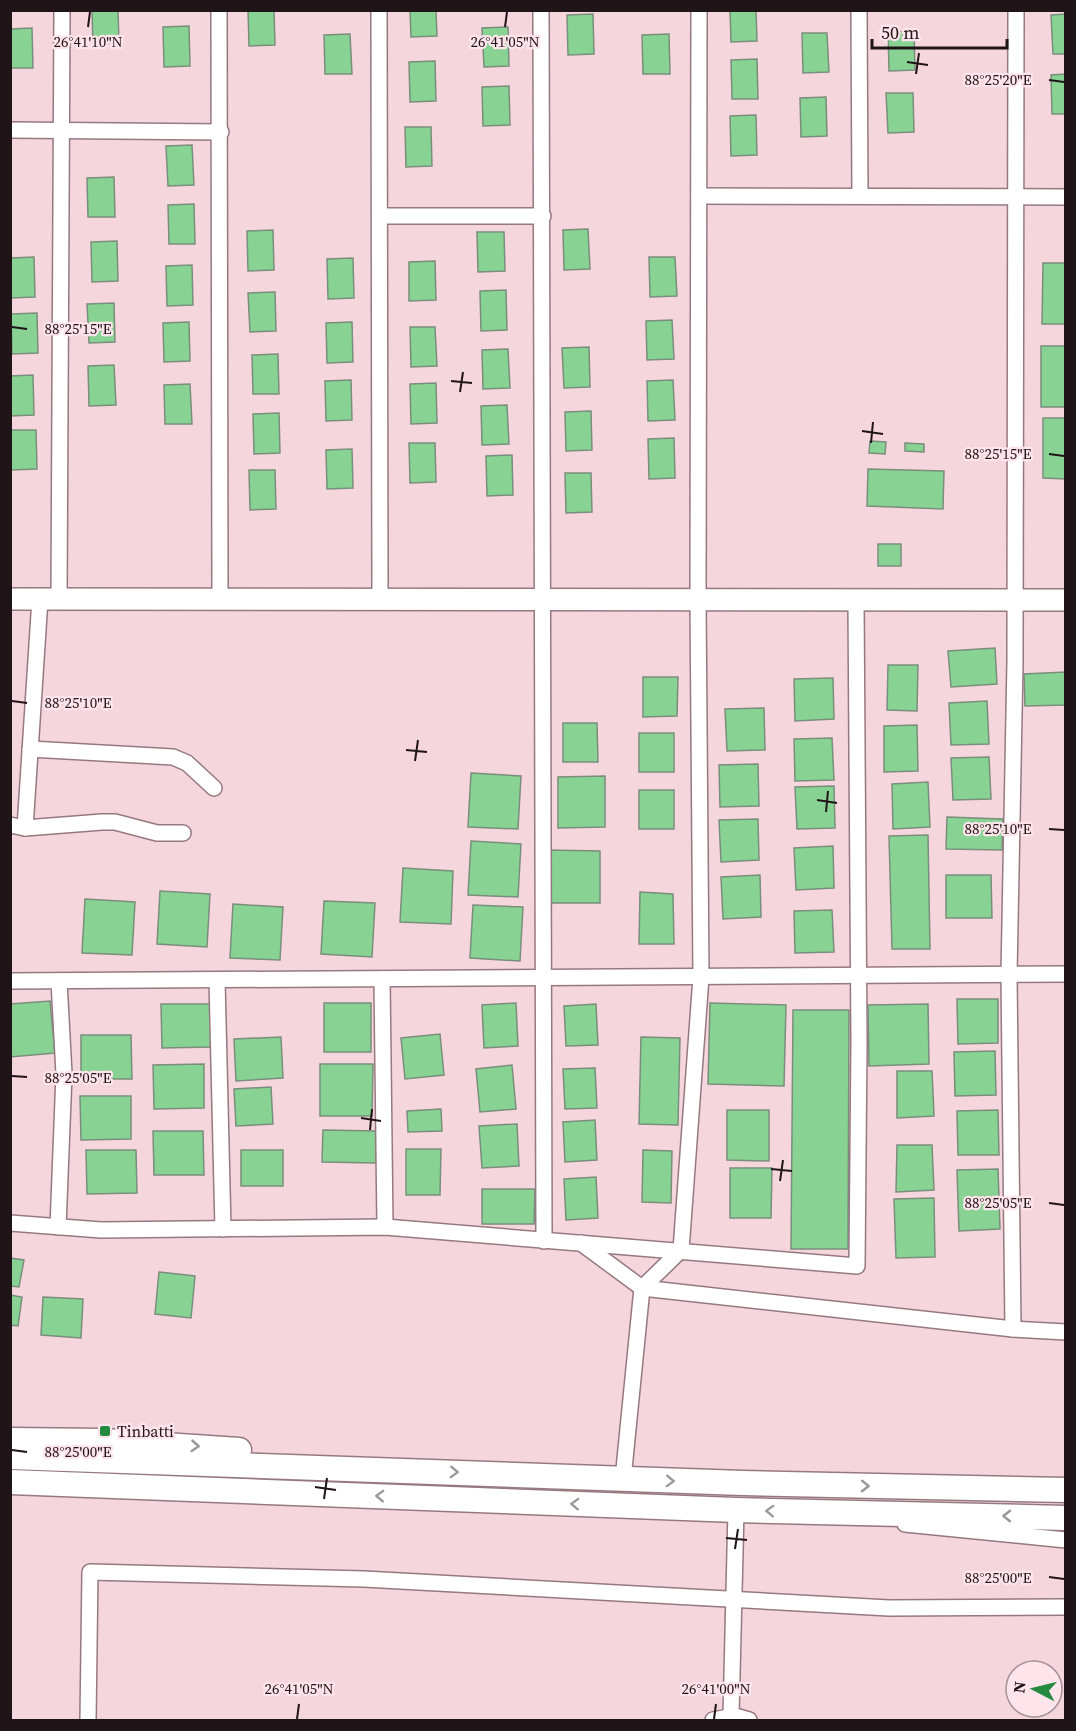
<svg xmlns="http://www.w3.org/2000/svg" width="1076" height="1731" font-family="'Source Serif 4',serif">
<rect width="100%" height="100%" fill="#f6d6dd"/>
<g fill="#88d394" stroke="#7a8e7c" stroke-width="1.5">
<path d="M92,10H118L119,43L93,44Z"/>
<path d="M248,10H274L275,45L249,46Z"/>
<path d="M410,10H436L437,36L411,37Z"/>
<path d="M730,10H756L757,41L731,42Z"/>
<path d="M593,14L594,54L568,55L567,15Z"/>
<path d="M1066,14V54H1053L1051,15Z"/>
<path d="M189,26L190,66L164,67L163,27Z"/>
<path d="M508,27L509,66L484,67L482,28Z"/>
<path d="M32,28L33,68H10V29Z"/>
<path d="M914,31L915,70L889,71L888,32Z"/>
<path d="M802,33H827L829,72L803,73Z"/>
<path d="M350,34L352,74H325L324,35Z"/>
<path d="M669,34L670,74H643L642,35Z"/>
<path d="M757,59L758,99H732L731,60Z"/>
<path d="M435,61L436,101L410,102L409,62Z"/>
<path d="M1066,74V114H1052L1051,75Z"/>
<path d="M509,86L510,125L483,126L482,87Z"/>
<path d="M886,93H913L914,132L888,133Z"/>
<path d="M826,97L827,136L801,137L800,98Z"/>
<path d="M756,115L757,155L731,156L730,116Z"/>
<path d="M405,127H431L432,166L406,167Z"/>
<path d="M192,145L194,185L168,186L166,146Z"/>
<path d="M114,177L115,217H88L87,178Z"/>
<path d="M194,204L195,244H169L168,205Z"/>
<path d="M588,229L590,269L564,270L563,230Z"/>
<path d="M273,230L274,270L248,271L247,231Z"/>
<path d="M477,232H504L505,271L478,272Z"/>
<path d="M117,241L118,281L92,282L91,242Z"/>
<path d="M34,257L35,297L10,298V258Z"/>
<path d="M649,257H675L677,296L650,297Z"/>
<path d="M353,258L354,298L328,299L327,259Z"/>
<path d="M435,261L436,300L409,301V262Z"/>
<path d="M1043,263H1066V324H1042Z"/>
<path d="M192,265L193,305L167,306L166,266Z"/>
<path d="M506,290L507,330L481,331L480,291Z"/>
<path d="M275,292L276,331L250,332L248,293Z"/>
<path d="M114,303L115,342L89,343L87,304Z"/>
<path d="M37,313L38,353L12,354L11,314Z"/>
<path d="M672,320L674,359L647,360L646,321Z"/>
<path d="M189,322L190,361L164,362L163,323Z"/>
<path d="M352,322L353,362L327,363L326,323Z"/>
<path d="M410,327H435L437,366L411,367Z"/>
<rect x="1041" y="346" width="25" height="61"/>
<path d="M589,347L590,387L564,388L562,348Z"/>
<path d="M508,349L510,388L483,389L482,350Z"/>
<path d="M278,354L279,394H253L252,355Z"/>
<path d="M114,365L116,405L89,406L88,366Z"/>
<path d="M33,375L34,415L10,416V376Z"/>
<path d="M351,380L352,420L326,421L325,381Z"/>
<path d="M673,380L675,420L648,421L647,381Z"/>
<path d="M436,383L437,423L411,424L410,384Z"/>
<path d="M190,384L192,424H165L164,385Z"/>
<path d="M507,405L509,444L482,445L481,406Z"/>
<path d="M591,411L592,450L566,451L565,412Z"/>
<path d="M279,413L280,453L254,454L253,414Z"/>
<path d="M1043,418H1066V479L1043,478Z"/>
<path d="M10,430H36L37,469L11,470Z"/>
<path d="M674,438L675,478L649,479L648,439Z"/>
<path d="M870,441L886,442L885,454L869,453Z"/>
<path d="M409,443H435L436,482L410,483Z"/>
<path d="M905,443L924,444V452L905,451Z"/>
<path d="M352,449L353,488L327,489L326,450Z"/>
<path d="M512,455L513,495L487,496L486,456Z"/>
<path d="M868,469L944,471L943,509L867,506Z"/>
<path d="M249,470H275L276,509L250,510Z"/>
<path d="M565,473H591L592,512L566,513Z"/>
<rect x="878" y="544" width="23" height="22"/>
<path d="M995,648L997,684L951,687L948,651Z"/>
<path d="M888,665H918L917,711L887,710Z"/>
<path d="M1066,672V705L1025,706L1024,674Z"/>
<path d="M643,677H678L677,716L643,717Z"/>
<path d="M833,678L834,719L795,721L794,679Z"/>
<path d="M987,701L989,744L951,745L949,703Z"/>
<path d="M764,708L765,750L727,751L725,709Z"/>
<path d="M563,723H597L598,762H563Z"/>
<path d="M917,725L918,771L884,772V726Z"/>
<rect x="639" y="733" width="35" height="39"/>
<path d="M832,738L834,780L795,781L794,739Z"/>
<path d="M989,757L991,799L953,800L951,758Z"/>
<path d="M758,764L759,806L720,807L719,765Z"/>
<path d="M471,773L521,776L518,829L468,827Z"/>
<path d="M605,776V827L558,828V777Z"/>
<path d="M928,782L930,827L893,829L892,784Z"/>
<path d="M834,786L835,828L797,829L795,787Z"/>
<rect x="639" y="790" width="35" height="39"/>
<path d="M947,817L1003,819L1002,850L946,849Z"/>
<path d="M758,819L759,860L721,862L719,820Z"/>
<path d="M928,835L930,949H892L889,836Z"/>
<path d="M471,841L521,844L518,897L468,895Z"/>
<path d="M833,846L834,888L796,890L794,848Z"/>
<path d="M547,850L600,851V903H547Z"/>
<path d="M403,868L453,871L451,924L400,922Z"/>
<path d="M760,875L761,917L723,919L721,877Z"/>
<path d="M946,875H991L992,918H946Z"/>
<path d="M160,891L210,894L207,947L157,944Z"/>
<path d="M640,892L673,894L674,944H639Z"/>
<path d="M85,899L135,902L132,955L82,953Z"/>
<path d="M324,901L375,903L372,957L321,954Z"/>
<path d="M233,904L283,907L280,960L230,958Z"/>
<path d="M473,905L523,907L520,961L470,958Z"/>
<path d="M832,910L834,952L795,953L794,911Z"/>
<path d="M957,999H998V1043L958,1044Z"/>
<path d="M50,1001L55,1053L10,1057V1004Z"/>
<rect x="324" y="1003" width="47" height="49"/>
<path d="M516,1003L518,1046L484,1048L482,1005Z"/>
<path d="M710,1003L786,1005L784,1086L708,1084Z"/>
<path d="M161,1004H212V1047L162,1048Z"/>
<path d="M596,1004L598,1045L566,1046L564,1006Z"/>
<path d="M928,1004L929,1064L869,1066L868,1005Z"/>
<path d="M793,1010H849L848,1249H791Z"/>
<path d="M440,1034L444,1075L405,1079L401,1038Z"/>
<path d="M81,1035H131L132,1079H81Z"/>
<path d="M281,1037L283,1078L236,1081L234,1039Z"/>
<path d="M641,1037L680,1038L678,1125L639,1124Z"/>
<path d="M995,1051L996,1095L955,1096L954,1052Z"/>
<path d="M204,1064V1108L154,1109L153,1065Z"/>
<path d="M320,1064H373L372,1116H320Z"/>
<path d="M512,1065L516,1109L480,1112L476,1069Z"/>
<path d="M595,1068L597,1108L565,1109L563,1069Z"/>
<path d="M897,1071H932L934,1116L897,1118Z"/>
<path d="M271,1087L273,1124L236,1126L234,1089Z"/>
<path d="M80,1096H131V1139L81,1140Z"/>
<path d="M441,1109L442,1131L408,1132L407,1111Z"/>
<path d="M727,1110H769V1161L727,1160Z"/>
<path d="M998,1110L999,1155H958L957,1111Z"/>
<path d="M595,1120L597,1160L565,1162L563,1122Z"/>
<path d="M517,1124L519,1166L482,1168L479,1126Z"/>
<path d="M323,1130L377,1131L376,1163L322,1162Z"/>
<path d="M153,1131H203L204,1175H154Z"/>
<path d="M897,1145H932L934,1190L896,1192Z"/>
<path d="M406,1149H441L440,1195H406Z"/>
<path d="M86,1150H136L137,1193L87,1194Z"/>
<rect x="241" y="1150" width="42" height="36"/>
<path d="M643,1150L672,1151L671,1203L642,1202Z"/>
<path d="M730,1168H772L771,1218H730Z"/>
<path d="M998,1169L1000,1229L959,1231L957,1170Z"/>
<path d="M596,1177L598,1218L566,1220L564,1179Z"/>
<path d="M482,1189H535L534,1224H482Z"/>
<path d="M934,1198L935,1257L896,1258L894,1199Z"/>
<path d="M10,1258L24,1260L19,1287L10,1286Z"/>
<path d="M159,1272L195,1276L191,1318L155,1314Z"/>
<path d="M10,1295L22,1297L18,1326L10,1325Z"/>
<path d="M43,1297L83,1299L81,1338L41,1335Z"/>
</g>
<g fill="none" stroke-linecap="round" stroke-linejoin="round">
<defs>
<g id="street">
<path d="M219,10L220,599"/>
<path d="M379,10L380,600"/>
<path d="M541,10L544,1241"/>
<path d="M859,10L860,195"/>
<path d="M10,130L221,132"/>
<path d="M699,196L1066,197"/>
<path d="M380,216H543"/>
<path d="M59,599L62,10"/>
<path d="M30,749L173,757L187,763L214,788"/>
<path d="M10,825L25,828L102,822H115L157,833H183"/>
<path d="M25,828L40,599"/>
<path d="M382,979L385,1227"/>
<path d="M217,980L223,1229"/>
<path d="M10,981L1066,974"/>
<path d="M10,1223L101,1230L385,1227L857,1266L859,1042L856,601"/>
<path d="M58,1227L64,1074L59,981"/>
<path d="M581,1243L642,1288L1013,1329L1009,975L1015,662L1016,10"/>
<path d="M1013,1329L1066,1332"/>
<path d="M623,1479L642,1288L681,1250L701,977L698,601L699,10"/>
<path d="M905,1524L1066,1540"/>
<path d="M731,1716L736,1510"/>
<path d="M88,1720L90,1572L364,1579L889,1608L1066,1607"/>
<path d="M713,1720L735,1716L749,1720"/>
</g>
<path id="secondary" d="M10,599L1066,600"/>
<g id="primary">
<path d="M10,1440L105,1441L239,1450"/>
<path d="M10,1457L743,1483L1066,1490"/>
<path d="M10,1482L736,1510L1066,1518"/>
</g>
</defs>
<use href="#street" stroke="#967980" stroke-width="18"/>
<use href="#secondary" stroke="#967980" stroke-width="24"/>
<use href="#primary" stroke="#967980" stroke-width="27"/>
<use href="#street" stroke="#fff" stroke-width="15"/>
<use href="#secondary" stroke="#fff" stroke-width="21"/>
<use href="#primary" stroke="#fff" stroke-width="24"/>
</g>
<defs><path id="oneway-chevron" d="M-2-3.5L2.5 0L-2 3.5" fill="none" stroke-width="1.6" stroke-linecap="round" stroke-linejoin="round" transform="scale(1.5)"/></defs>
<g stroke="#9a9597">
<use href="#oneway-chevron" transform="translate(195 1446) rotate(4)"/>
<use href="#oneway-chevron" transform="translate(454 1472) rotate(2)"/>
<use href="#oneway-chevron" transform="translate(670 1481) rotate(2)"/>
<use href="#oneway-chevron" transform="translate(865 1486) rotate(1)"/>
<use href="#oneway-chevron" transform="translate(380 1496) rotate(-178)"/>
<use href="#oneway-chevron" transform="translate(575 1504) rotate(-178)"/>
<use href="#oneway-chevron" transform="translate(770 1511) rotate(-178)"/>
<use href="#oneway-chevron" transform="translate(1007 1516) rotate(-179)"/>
</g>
<path fill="none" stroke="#1f1417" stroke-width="2" d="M88,27L90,12M505,27L507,12M907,62L928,65M916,74L919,53M1049,80L1064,82M12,327L27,329M451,381L472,383M460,392L463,372M862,431L883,434M871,443L873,422M1049,454L1064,456M12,701L27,703M406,750L427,752M415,761L418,740M817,800L837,803M826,812L828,791M1049,829L1064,830M12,1076L27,1077M361,1118L381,1121M370,1130L372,1109M771,1169L792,1171M780,1181L783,1160M1049,1203L1064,1205M12,1450L27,1452M315,1487L336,1490M324,1499L327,1478M726,1538L747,1540M735,1549L738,1529M1049,1577L1064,1579M297,1719L299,1704M714,1719L716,1704"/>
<rect fill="#238a3f" stroke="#ffe5eb" stroke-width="2" x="99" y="1425" width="12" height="12" rx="3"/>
<g text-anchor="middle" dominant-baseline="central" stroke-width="4.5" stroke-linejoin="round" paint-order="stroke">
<g font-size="16" fill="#1f1417" stroke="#ffe5eb" text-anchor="start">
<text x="117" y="1431">Tinbatti</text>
</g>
</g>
<g font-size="15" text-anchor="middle" fill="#1f1417" stroke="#ffe5eb" stroke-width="4.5" stroke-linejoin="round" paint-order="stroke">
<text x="88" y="47">26°41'10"N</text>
<text x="505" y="47">26°41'05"N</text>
<text x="998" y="85">88°25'20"E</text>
<text x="78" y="334">88°25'15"E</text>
<text x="998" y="459">88°25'15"E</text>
<text x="78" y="708">88°25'10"E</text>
<text x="998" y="834">88°25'10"E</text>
<text x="78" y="1083">88°25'05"E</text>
<text x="998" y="1208">88°25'05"E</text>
<text x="78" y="1457">88°25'00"E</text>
<text x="998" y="1583">88°25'00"E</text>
<text x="299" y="1694">26°41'05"N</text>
<text x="716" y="1694">26°41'00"N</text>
</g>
<rect width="1076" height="1731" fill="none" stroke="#1f1417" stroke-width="24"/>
<g transform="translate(1034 1689) rotate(277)"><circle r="28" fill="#ffe5eb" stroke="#a59196" stroke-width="1.5"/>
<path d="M0-4.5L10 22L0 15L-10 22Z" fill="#238a3f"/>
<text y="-9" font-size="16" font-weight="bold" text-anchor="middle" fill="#1f1417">N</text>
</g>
<path d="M872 39v9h135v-9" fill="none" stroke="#1f1417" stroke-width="3"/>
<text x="881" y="39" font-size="18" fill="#1f1417" stroke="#ffe5eb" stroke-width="4.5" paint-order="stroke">50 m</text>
</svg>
